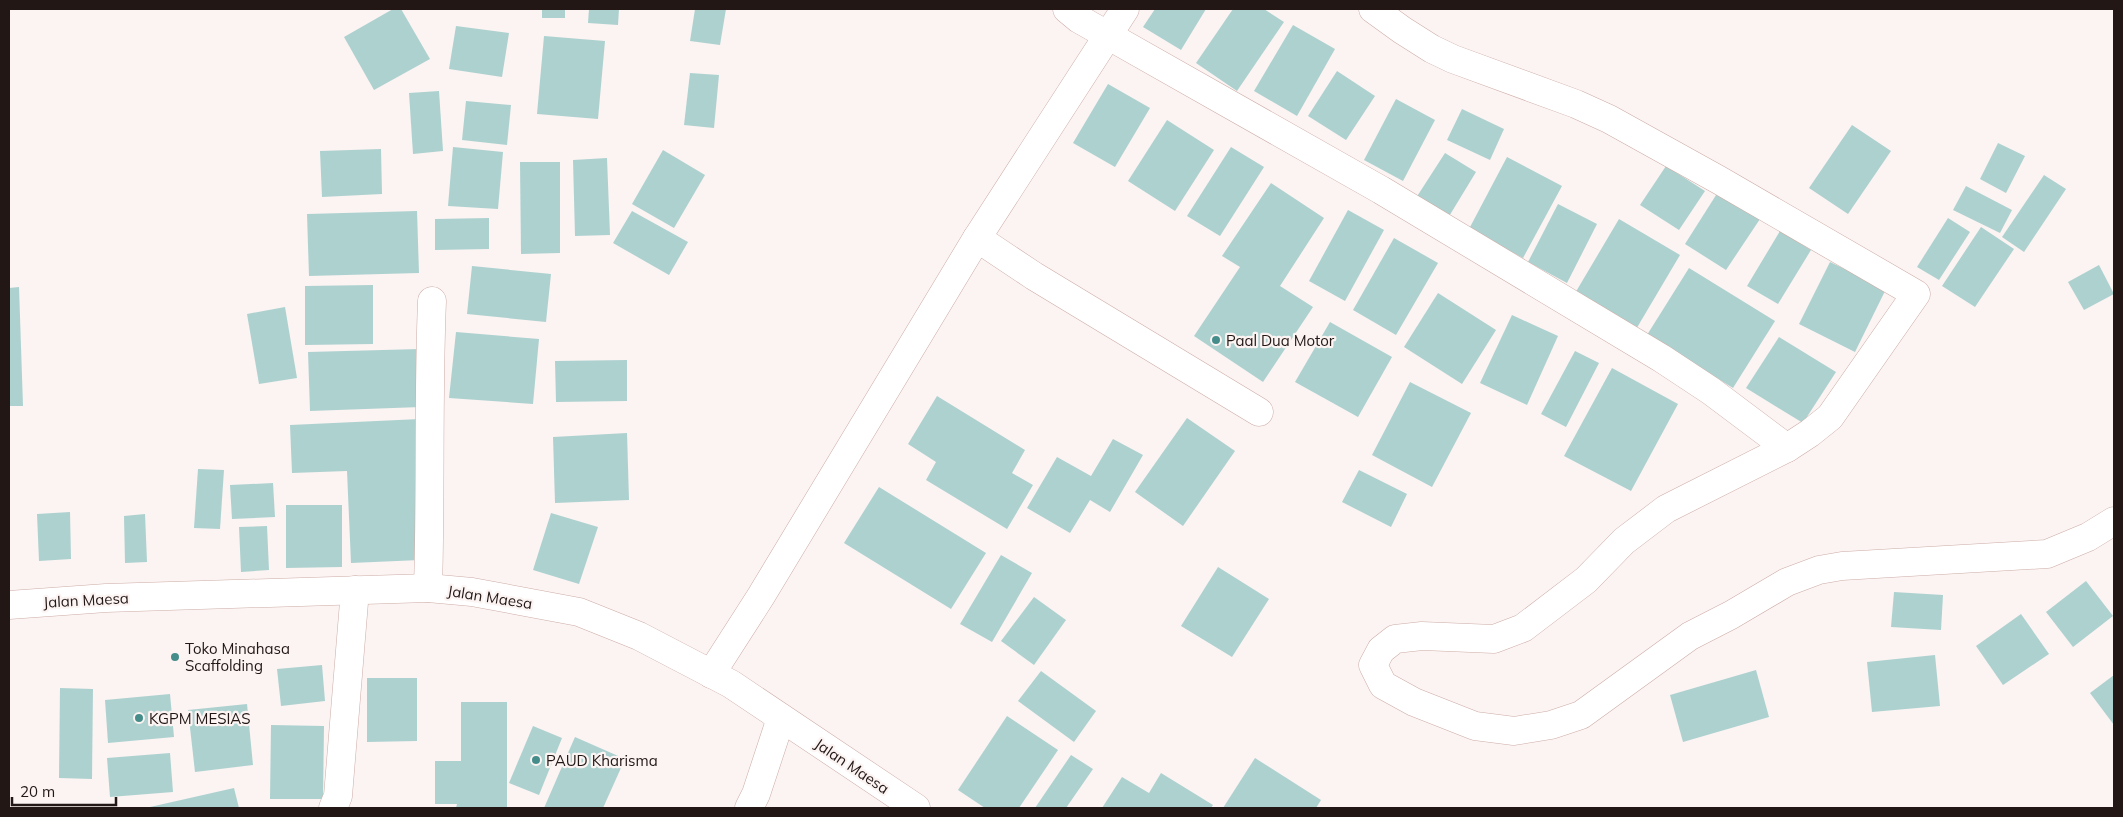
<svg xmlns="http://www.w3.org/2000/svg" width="2123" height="817" font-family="Mulish,sans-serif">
<rect width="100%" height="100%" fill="#fbf4f3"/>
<g fill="#add1cf">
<path d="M393,9H401L430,59L374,90L344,37Z"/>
<rect x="542" y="9" width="23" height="9"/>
<path d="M589,9H619L618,25L588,23Z"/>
<path d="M695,9H726L720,45L690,41Z"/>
<path d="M1155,9H1206L1181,50L1143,27Z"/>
<path d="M1233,9H1264L1284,22L1237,91L1196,63Z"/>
<path d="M1293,25L1335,49L1297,116L1254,91Z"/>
<path d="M456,26L509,33L502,77L449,69Z"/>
<path d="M544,36L605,41L598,119L537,114Z"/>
<path d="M1337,71L1375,96L1346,140L1308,116Z"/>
<path d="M690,73L719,75L714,128L684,125Z"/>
<path d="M1108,84L1150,108L1115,167L1073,143Z"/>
<path d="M439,91L443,151L413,154L409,93Z"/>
<path d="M1396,99L1435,120L1403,181L1364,160Z"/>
<path d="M466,101L511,105L507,145L462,140Z"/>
<path d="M1462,109L1504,129L1490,160L1447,140Z"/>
<path d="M1167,120L1214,150L1175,211L1128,181Z"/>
<path d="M1852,125L1891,151L1848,214L1809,188Z"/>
<path d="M1998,143L2025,156L2006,193L1980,179Z"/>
<path d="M453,147L503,152L498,209L448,206Z"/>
<path d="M1231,147L1264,167L1220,236L1187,216Z"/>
<path d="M381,149L382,194L322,197L320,151Z"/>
<path d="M663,150L705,175L674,228L632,204Z"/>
<path d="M1445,153L1476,172L1448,218L1416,198Z"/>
<path d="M1507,157L1562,186L1523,258L1469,229Z"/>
<path d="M607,158L610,235L575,236L573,160Z"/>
<path d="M520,162H560V253L521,254Z"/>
<path d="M1666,166L1705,191L1679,230L1640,205Z"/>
<path d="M2044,175L2066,189L2024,252L2002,237Z"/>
<path d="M1271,183L1324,218L1280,286L1313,307L1263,382L1194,336L1240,267L1222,256Z"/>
<path d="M1966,186L2012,210L2000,233L1953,210Z"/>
<path d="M1718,192L1760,219L1726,270L1685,244Z"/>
<path d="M1558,204L1597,224L1567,283L1528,262Z"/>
<path d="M1348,210L1384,230L1345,301L1309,281Z"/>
<path d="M417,211L419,273L309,276L307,214Z"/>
<path d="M632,211L688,242L669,275L613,243Z"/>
<path d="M489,218V249L435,250V219Z"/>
<path d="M1948,218L1970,232L1939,280L1917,267Z"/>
<path d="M1619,219L1680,255L1635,331L1574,295Z"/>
<path d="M1981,227L2014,249L1975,307L1942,286Z"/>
<path d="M1780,231L1811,250L1778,304L1747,286Z"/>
<path d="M1394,238L1438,263L1396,335L1353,310Z"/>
<path d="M1830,262L1886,289L1855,352L1799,324Z"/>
<path d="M2099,265L2114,294L2084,310L2068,282Z"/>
<path d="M472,266L551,274L546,322L467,314Z"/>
<path d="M1689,268L1775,321L1733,388L1647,335Z"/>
<path d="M373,285V344L305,345V286Z"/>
<path d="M19,287L23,406H9V288Z"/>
<path d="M1438,293L1496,330L1462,384L1404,347Z"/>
<path d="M285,307L297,378L259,384L247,314Z"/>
<path d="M1512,315L1558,336L1527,405L1480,383Z"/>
<path d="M1330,322L1392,357L1358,417L1295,382Z"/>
<path d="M456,332L539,339L533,404L449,398Z"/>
<path d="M1779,337L1836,372L1803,423L1746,388Z"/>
<path d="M420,349L421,407L310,411L308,352Z"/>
<path d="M1575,351L1599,363L1566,427L1541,414Z"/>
<path d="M627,360V401L556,402L555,361Z"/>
<path d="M1612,368L1678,404L1631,491L1564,456Z"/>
<path d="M1410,382L1471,413L1432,487L1372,455Z"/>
<path d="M937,396L1025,450L1012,473L1033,485L1007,529L926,480L936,462L908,444Z"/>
<path d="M1187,418L1235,451L1183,526L1135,492Z"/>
<path d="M420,419V560L351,563L347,471L292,473L290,425Z"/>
<path d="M627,433L629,500L555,503L553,437Z"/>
<path d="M1113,439L1143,455L1110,512L1090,500L1070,533L1027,508L1057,457L1091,476Z"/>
<path d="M198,469L224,470L220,529L194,528Z"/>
<path d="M1359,470L1407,494L1391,527L1342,502Z"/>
<path d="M273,483L275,517L232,519L230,485Z"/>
<path d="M879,487L986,553L951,609L844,543Z"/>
<path d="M286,505H342V567L286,568Z"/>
<path d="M70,512L71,559L39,561L37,514Z"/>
<path d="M551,513L598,527L579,584L533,570Z"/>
<path d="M145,514L147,562L125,563L124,516Z"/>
<path d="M267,526L269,570L241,572L239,527Z"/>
<path d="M1001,555L1032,573L992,642L960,624Z"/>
<path d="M1218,567L1269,599L1232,657L1181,626Z"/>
<path d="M2086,581L2113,616L2073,647L2046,612Z"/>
<path d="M1894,592L1943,595L1941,630L1891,627Z"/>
<path d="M1034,597L1066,620L1034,665L1001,641Z"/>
<path d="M2021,614L2049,654L2003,685L1976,646Z"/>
<path d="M1935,655L1940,706L1872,712L1867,662Z"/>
<path d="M322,665L325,701L281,706L277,669Z"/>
<path d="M1756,670L1769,717L1683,742L1670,695Z"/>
<path d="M1041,671L1096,711L1074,742L1018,701Z"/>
<path d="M2114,675V725L2090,693Z"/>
<path d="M367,678H417V741L367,742Z"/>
<path d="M60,688L93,689L92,779L59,778Z"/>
<path d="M170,694L174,737L108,743L105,700Z"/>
<path d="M461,702H507V808H456L457,804H435V761H461Z"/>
<path d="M247,704L253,765L195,772L188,710Z"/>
<path d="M1007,716L1058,750L1019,808H985L958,790Z"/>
<path d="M271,725L324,726L323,799H270Z"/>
<path d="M533,726L562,738L539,795L509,783Z"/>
<path d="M575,737L625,759L603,808H544Z"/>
<path d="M170,753L173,792L110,797L107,758Z"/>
<path d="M1071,755L1093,769L1066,808H1035Z"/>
<path d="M1255,758L1321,800L1316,808H1223Z"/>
<path d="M1161,773L1213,805L1211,808H1102L1122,777L1149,793Z"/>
<path d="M234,788L239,808H150V807Z"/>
</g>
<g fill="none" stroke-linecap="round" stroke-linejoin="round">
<defs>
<g id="street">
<path d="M1067,9L1079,19L1381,190L1661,358L1711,391L1787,448L1666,509L1624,541L1586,580L1523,628L1494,639L1422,636L1395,639L1381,650L1373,665L1383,685L1414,702L1475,726L1514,731L1551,725L1581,715L1690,636L1731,615L1787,582L1819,570L1842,566L2047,554L2088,537L2114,521"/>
<path d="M1373,9L1402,30L1432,49L1453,59L1576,104L1609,119L1719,180L1916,294L1830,417L1810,433L1787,448"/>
<path d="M977,238L1034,276L1259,412"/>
<path d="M428,588C431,492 428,396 432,301"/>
<path d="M711,674L761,596L977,238L1125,9"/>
<path d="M333,808L338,796L355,590"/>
<path d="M749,808L756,794L781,718"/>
</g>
<path id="secondary" d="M9,605L106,598L428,588L472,592L579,612L639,636L731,684L916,808"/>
</defs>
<use href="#street" stroke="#cdaca6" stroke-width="29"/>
<use href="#secondary" stroke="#cdaca6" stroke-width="29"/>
<use href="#street" stroke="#fff" stroke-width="28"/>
<use href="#secondary" stroke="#fff" stroke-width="28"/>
</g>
<g fill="#458d8b" stroke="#fbf4f3" stroke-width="2">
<circle cx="1216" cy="340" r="5"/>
<circle cx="175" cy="657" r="5"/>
<circle cx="139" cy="718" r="5"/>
<circle cx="536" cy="760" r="5"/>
</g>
<g text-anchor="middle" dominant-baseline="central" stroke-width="4.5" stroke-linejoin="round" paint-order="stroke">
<g font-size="15" fill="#221715" stroke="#fbf4f3" text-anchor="start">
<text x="1226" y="340">Paal Dua Motor</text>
<text x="185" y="648">Toko Minahasa<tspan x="185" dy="17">Scaffolding</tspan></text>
<text x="149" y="718">KGPM MESIAS</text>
<text x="546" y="760">PAUD Kharisma</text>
</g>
<g font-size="15" fill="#221715" stroke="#fbf4f3">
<text transform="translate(490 597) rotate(9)">Jalan Maesa</text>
<text transform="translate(86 600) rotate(-3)">Jalan Maesa</text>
<text transform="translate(852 766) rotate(34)">Jalan Maesa</text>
</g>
</g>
<rect width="2123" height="817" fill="none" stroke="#221715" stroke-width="20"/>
<path d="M12 797v8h104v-8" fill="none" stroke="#221715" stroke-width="2.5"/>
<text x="20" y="797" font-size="15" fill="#221715" stroke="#fbf4f3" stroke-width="4" paint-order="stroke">20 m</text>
</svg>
